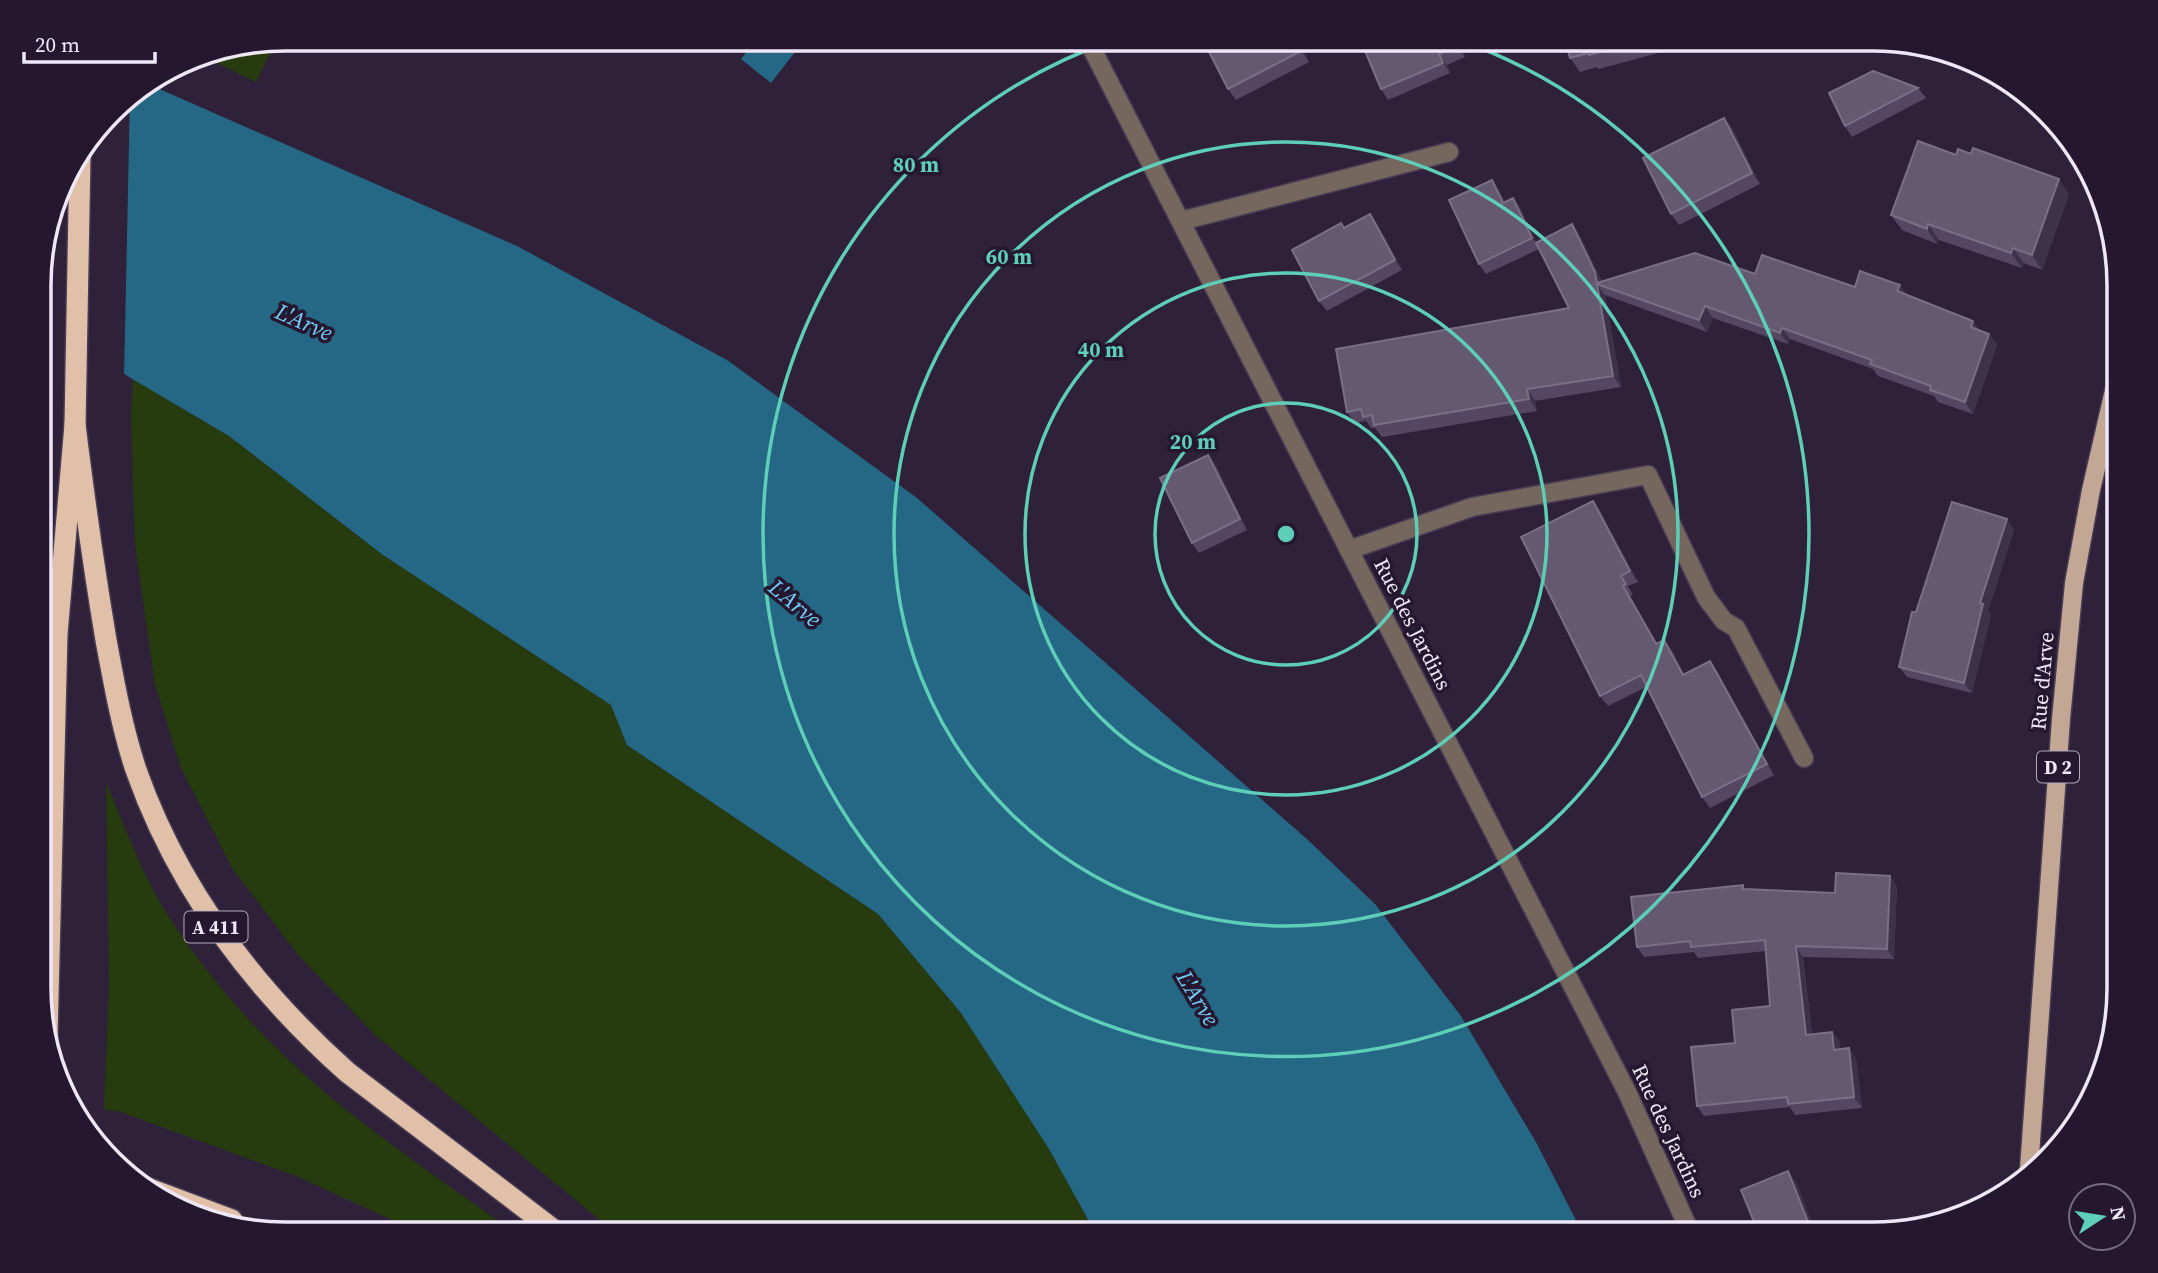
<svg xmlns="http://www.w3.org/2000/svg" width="2158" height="1273" font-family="'Source Serif 4',serif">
<rect width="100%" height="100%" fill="#2e2139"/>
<g fill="#263c0f">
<path d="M277,40L256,82L201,55Z"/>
<path d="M133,379L229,436L383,555L611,705L627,745L878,914L961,1013L1049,1149L1096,1234H617L376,1036L299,956L232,868L181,768L155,685L135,545L131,416Z"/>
<path d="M106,782C125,827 142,875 169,917C217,991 279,1057 349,1112C403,1155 461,1194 517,1234H423L296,1176L118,1111L104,1110L109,982Z"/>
</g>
<g fill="#256885">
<path d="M757,39H805L771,83L741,59Z"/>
<path d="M148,84L517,246L727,360L917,498L1308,840L1375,904L1461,1016L1537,1144L1583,1234H1096L1049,1149L961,1013L878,914L627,745L611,705L383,555L229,436L41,325V253L64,176L122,100Z"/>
</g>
<path fill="#2e2139" d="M130,95L124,378L41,329V253L64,176L122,100Z"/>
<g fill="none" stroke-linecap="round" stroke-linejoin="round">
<defs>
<g id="lane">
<path d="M1181,221L1449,152"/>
<path d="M1349,550L1472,507L1648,475L1706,597L1724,621L1736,628L1804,758"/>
</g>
<path id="street" d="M1087,39L1627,1092L1691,1234"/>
<path id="primary" d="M2029,1169L2061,719L2074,583L2091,490L2119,369"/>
<g id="highway">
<path d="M75,425C84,497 94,569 106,640C114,683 122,728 136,770C178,889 253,988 347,1072L559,1234"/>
<path d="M47,1037L57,634L75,425L80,155"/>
<path d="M147,1188L232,1220"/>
</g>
</defs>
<use href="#lane" stroke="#493d54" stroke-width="21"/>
<use href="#street" stroke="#493d54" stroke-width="21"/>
<use href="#primary" stroke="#493d54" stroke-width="21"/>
<use href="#highway" stroke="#493d54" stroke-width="24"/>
<use href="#lane" stroke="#75675e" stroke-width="18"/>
<use href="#street" stroke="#75675e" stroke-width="18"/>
<use href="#primary" stroke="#c2a795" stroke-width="18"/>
<use href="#highway" stroke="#e1c0aa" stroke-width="21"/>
</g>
<g fill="#554761">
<path d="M1202,38H1297L1309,62L1236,100L1228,89Z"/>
<path d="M1457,38L1465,57L1447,65L1450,73L1388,100L1381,89Z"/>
<path d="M1565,38H1714L1599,69L1597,67L1580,72L1570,58Z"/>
<path d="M1918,88L1926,98L1852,137L1845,126Z"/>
<path d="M1724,118L1732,128L1760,184L1679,225L1671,214Z"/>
<path d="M1956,155L2069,194L2042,270L2024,263L2022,268L1939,240L1937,244L1902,230L1891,215Z"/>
<path d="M1499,190L1505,202L1513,198L1521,209L1536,242L1572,224L1580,236L1602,281L1755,274L1855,287L1907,295L1973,321L1980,331L1989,334L1997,345L1973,414L1938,402L1934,396L1878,376L1873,369L1790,339L1788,344L1713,318L1707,332L1605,295L1621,387L1535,401L1537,411L1382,437L1375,428H1371L1366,421L1355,423L1347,412L1569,308L1539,249L1486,274L1479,264Z"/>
<path d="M1370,214L1378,225L1402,270L1327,311L1319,301L1344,228Z"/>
<path d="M1208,455L1216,465L1247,530L1199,553L1192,543Z"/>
<path d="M1593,501L1600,511L1638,582L1628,586L1633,595L1630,596L1657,643L1672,650L1684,674L1710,661L1717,671L1774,775L1710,808L1702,797L1646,687L1608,706L1600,696Z"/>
<path d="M2007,519L2014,530L1988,611L1991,615L1972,693L1907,677L1899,667L1916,612Z"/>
<path d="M1897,886L1894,959L1803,957L1812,1034L1832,1032L1840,1042V1049L1856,1058L1862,1108L1795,1115L1790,1107L1704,1116L1697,1106L1735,1043L1770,1006L1766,951L1698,958L1694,952L1644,957L1637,947L1745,889L1835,893Z"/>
<path d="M1796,1182L1816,1234H1759Z"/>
</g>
<g fill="#3e314a">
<path d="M1295,38H1297L1309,62L1301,51Z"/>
<path d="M1454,38H1457L1465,57L1457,47Z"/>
<path d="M1439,54L1447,65L1450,73L1443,63Z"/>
<path d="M1724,118L1732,128L1760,184L1752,173Z"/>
<path d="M2059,179L2069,194L2042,270L2032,255Z"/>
<path d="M1492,180L1499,190L1510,213L1503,203Z"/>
<path d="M1513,198L1521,209L1539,248L1532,238Z"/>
<path d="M1370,214L1378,225L1402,270L1395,260Z"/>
<path d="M1572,224L1580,236L1603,283L1598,284Z"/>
<path d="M1928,224L1939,240L1937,244L1927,229Z"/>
<path d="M2013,248L2024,263L2022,268L2011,253Z"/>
<path d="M1597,284L1605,295L1621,387L1613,376Z"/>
<path d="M1900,285L1908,296L1897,291Z"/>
<path d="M1705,306L1713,318L1707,332L1699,320Z"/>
<path d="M1973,321L1981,333L1971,327Z"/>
<path d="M1782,328L1790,339L1788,344L1780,333Z"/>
<path d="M1989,334L1997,345L1973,414L1965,402Z"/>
<path d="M1527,389L1535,401L1537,411L1529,399Z"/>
<path d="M1208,455L1216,465L1247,530L1240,519Z"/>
<path d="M1593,501L1600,511L1638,582L1630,571Z"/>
<path d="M2007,519L2014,530L1988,611L1991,615L1972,693L1964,683L1980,603Z"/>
<path d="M1623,586L1630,596L1664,654L1656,644Z"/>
<path d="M1664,640L1672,650L1690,685L1683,675Z"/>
<path d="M1710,661L1717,671L1774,775L1767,764Z"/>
<path d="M1890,876L1897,886L1894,959L1887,949Z"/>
<path d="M1796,946L1803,957L1813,1045L1806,1035Z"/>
<path d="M1832,1032L1840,1042L1841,1060L1834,1050Z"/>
<path d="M1849,1048L1856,1058L1862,1108L1854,1097Z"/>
<path d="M1788,1171L1796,1182L1816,1234L1810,1227Z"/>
</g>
<g fill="#655871" stroke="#7b6f86" stroke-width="2">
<path d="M1202,38H1295L1301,51L1228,89Z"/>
<path d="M1454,38L1457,47L1439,54L1443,63L1381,89L1360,39Z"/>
<path d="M1565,38H1650L1589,55L1588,53L1570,58Z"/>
<path d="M1873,71L1918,88L1845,126L1829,93Z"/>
<path d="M1724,118L1752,173L1671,214L1643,158Z"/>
<path d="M1918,141L1956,155L1958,149L1971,154L1973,148L2059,179L2032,255L2013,248L2011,253L1928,224L1927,229L1891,215Z"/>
<path d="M1492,180L1503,203L1513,198L1532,238L1479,264L1449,200Z"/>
<path d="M1370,214L1395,260L1319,301L1292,250L1341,223L1344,228Z"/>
<path d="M1572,224L1595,272L1597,283L1695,253L1755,274L1762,255L1855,287L1860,271L1900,285L1897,291L1973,321L1971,327L1989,334L1965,402L1930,390L1931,386L1870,364L1872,360L1782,328L1780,333L1705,306L1699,320L1597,284L1613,376L1527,389L1529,399L1374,425L1372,415L1363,417L1361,409L1347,412L1336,349L1569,308L1536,243Z"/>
<path d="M1208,455L1240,519L1192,543L1160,478Z"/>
<path d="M1593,501L1630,571L1621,576L1626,584L1623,586L1656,644L1664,640L1683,675L1710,661L1767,764L1702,797L1641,675L1600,696L1521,537Z"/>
<path d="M1952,502L2007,519L1980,603L1983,604L1964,683L1899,667L1912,612H1916Z"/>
<path d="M1836,873L1890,876L1887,949L1796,946L1806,1035L1832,1032L1834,1050L1849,1048L1854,1097L1788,1104L1787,1097L1697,1106L1691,1047L1735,1043L1732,1010L1770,1006L1765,940L1691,947L1690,941L1637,947L1631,897L1743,885V889L1835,893Z"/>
<path d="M1788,1171L1810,1227L1792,1234H1759L1741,1190Z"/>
<path d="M1861,1224L1903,1230L1889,1234H1860Z"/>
</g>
<g fill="none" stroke="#5eceb8" stroke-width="3.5">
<circle cx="1286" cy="534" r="131"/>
<circle cx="1286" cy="534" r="261"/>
<circle cx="1286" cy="534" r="392"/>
<path d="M1456 39A523 523 0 1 1 1116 39"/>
</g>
<g text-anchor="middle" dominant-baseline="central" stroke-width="7" stroke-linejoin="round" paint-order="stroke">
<g fill="#24172f" stroke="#b2a9bb" stroke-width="2">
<rect x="2037" y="751.5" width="42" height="31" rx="5"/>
<rect x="184.5" y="911.5" width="63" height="31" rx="5"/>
</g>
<g font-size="19" font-weight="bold" fill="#efe7f7">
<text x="2058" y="767">D 2</text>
<text x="216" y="927">A 411</text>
</g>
<g font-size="21" fill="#efe7f7" stroke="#24172f">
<text transform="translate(1413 624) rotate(63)">Rue des Jardins</text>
<text transform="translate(2042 681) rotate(-85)">Rue d'Arve</text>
<text transform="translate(1669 1131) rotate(65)">Rue des Jardins</text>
</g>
<g font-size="23" font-style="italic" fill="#72ccf6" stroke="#24172f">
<text transform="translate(304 322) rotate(24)">L'Arve</text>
<text transform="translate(795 603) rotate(40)">L'Arve</text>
<text transform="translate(1198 998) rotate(59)">L'Arve</text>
</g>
</g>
<path d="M0 0H2158V1273H0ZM285 51H1873A234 234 0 0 1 2107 285V988A234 234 0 0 1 1873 1222H285A234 234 0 0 1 51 988V285A234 234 0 0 1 285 51Z" fill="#24172f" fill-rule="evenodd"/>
<path fill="none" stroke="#efe7f7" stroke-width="3.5" d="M285 51H1873A234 234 0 0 1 2107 285V988A234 234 0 0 1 1873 1222H285A234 234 0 0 1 51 988V285A234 234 0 0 1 285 51Z"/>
<circle cx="1286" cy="534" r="10" fill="#5eceb8" stroke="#24172f" stroke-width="3.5"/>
<g font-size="21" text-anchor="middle" font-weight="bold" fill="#5eceb8" stroke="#24172f" stroke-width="7" stroke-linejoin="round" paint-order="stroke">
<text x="916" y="172">80 m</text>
<text x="1009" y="264">60 m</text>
<text x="1101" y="357">40 m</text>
<text x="1193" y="449">20 m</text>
</g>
<g transform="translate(2102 1217) rotate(78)"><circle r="33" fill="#24172f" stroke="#756a7f" stroke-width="2"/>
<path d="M0-5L12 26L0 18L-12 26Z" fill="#5eceb8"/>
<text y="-10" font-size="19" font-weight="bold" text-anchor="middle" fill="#efe7f7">N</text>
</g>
<path d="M24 52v10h131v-10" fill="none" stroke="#efe7f7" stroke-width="3.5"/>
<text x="35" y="52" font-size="21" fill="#efe7f7" stroke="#24172f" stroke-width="5" paint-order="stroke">20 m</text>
</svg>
